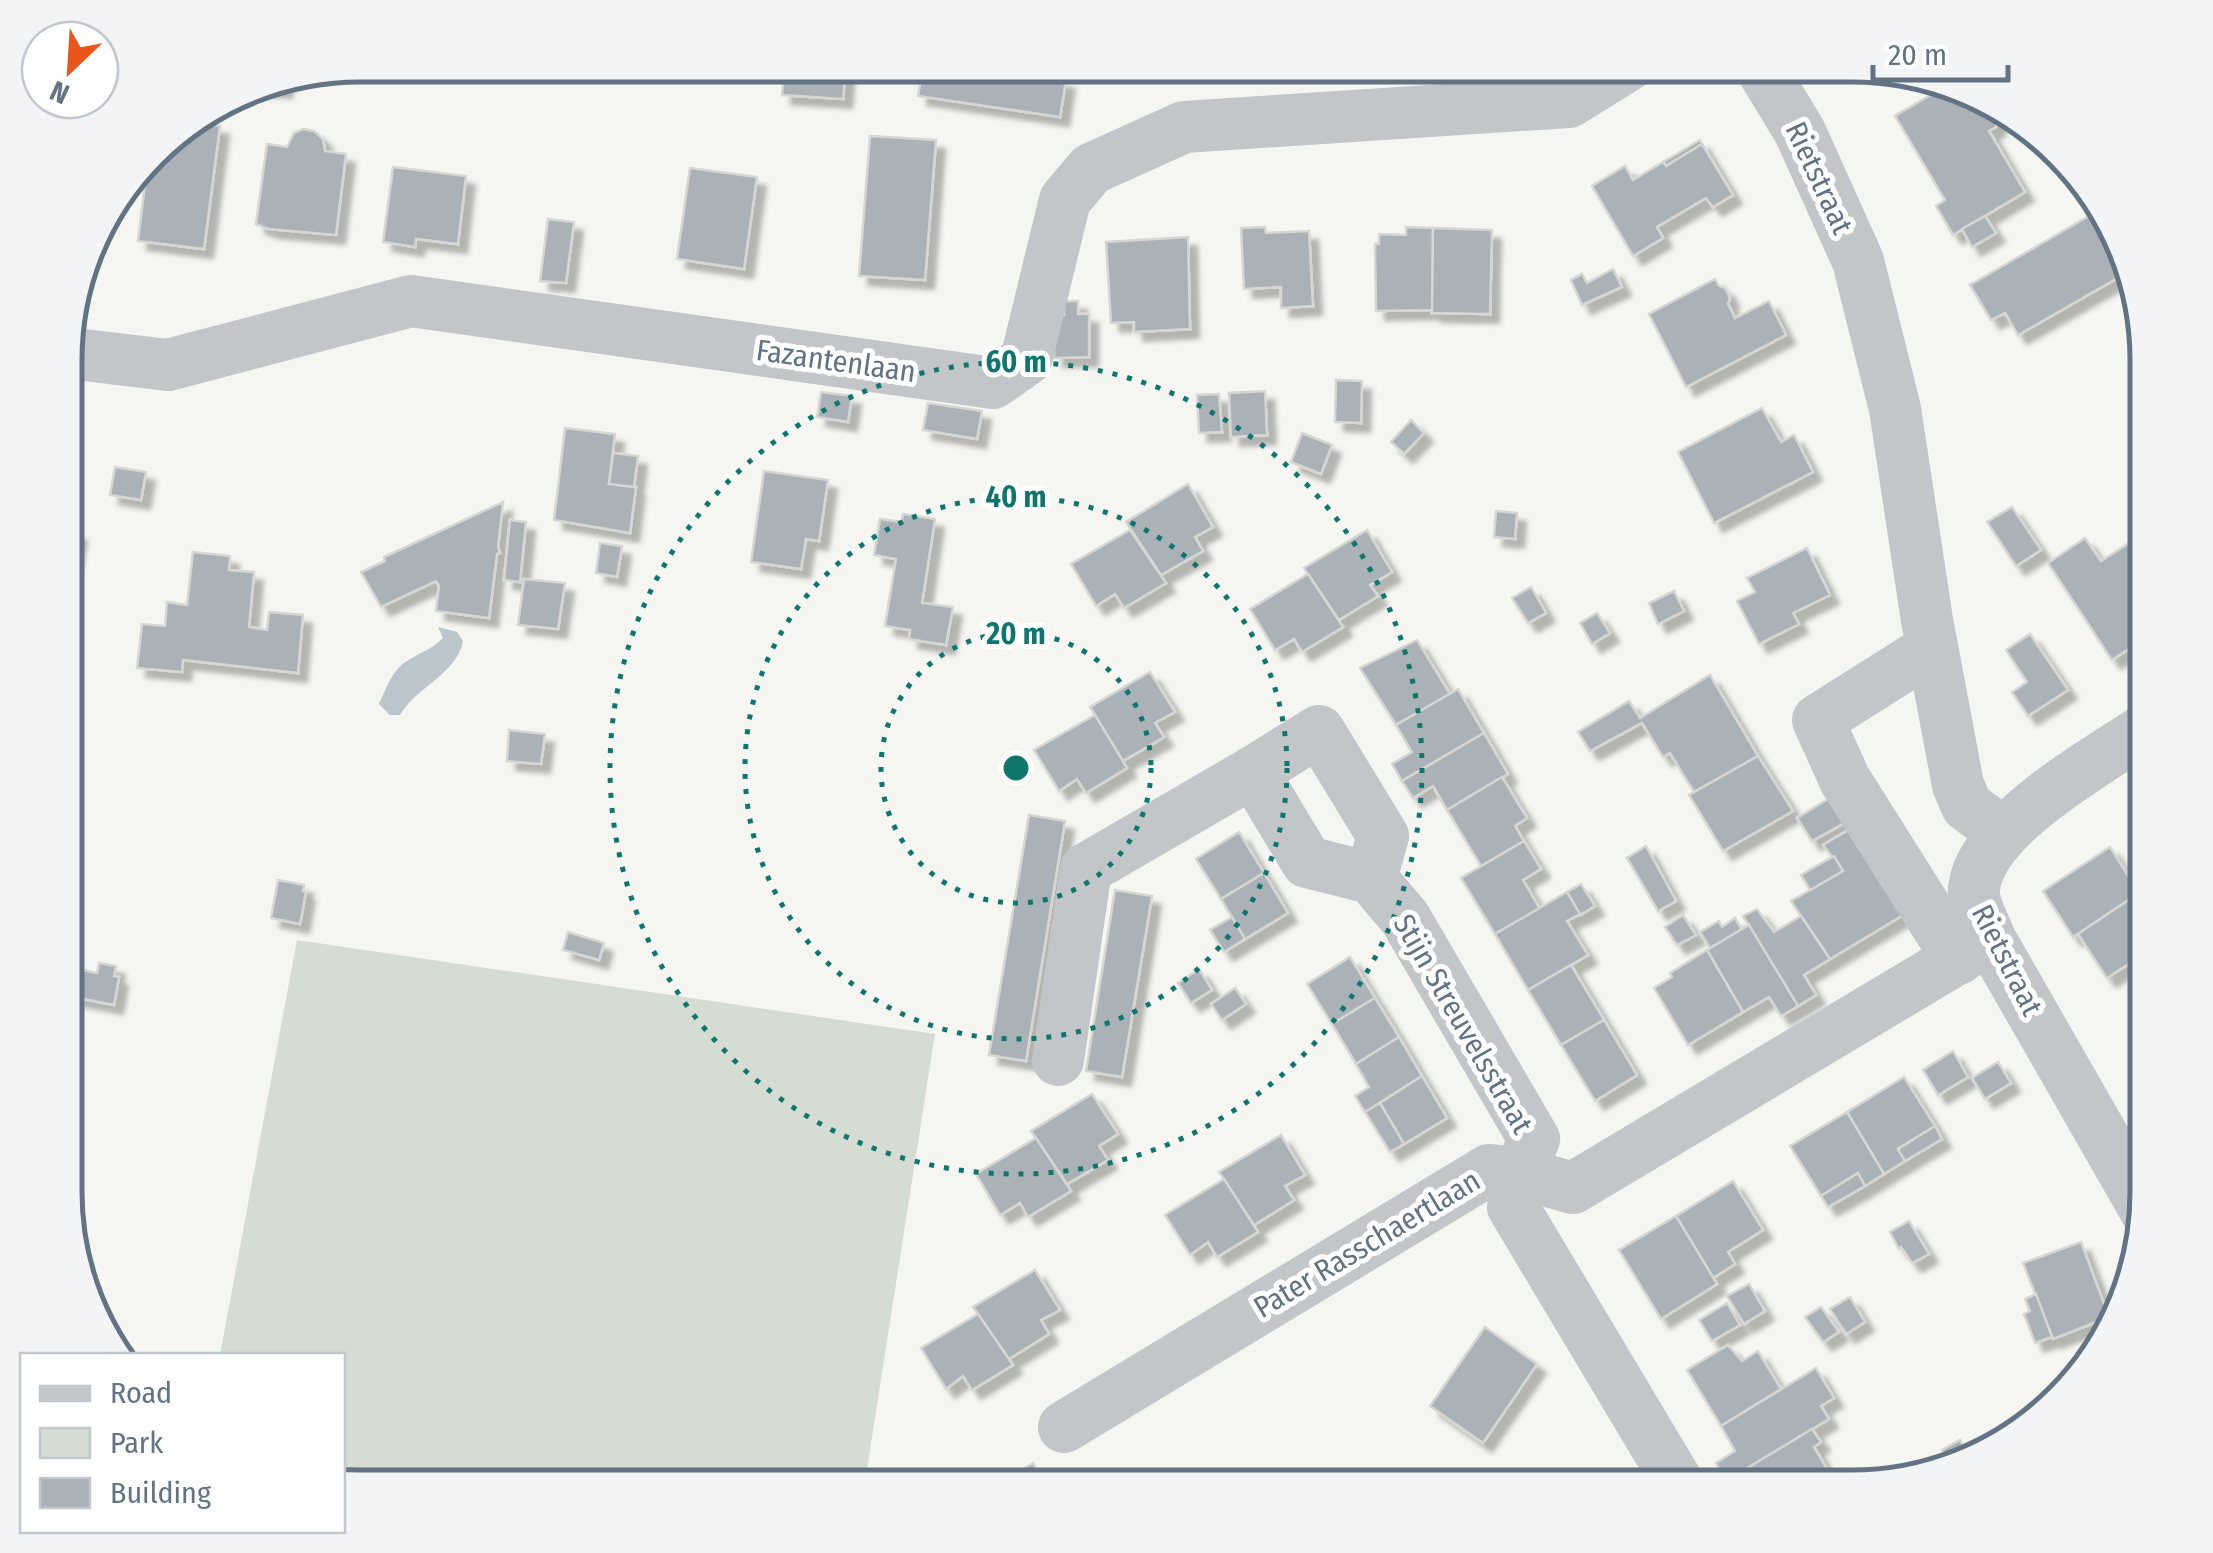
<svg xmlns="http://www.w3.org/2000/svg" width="2213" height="1553" font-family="'Fira Sans Condensed',sans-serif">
<defs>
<filter id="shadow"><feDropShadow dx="9" dy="9" stdDeviation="2.5" flood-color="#0004"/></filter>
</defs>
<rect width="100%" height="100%" fill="#f5f5f1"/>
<path fill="#d5dcd2" d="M297,940L935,1034L864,1488L343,1487L342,1356L220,1355Z"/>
<path fill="#bbc6cc" d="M438,627L457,632L463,641C457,674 416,687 400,715H390L379,704C386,689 392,670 407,661C419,653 433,649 443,638Z"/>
<g fill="#aab1b7" stroke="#d6d6d3" stroke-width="2.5" filter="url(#shadow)">
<path d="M785,65H846L843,99L782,95Z"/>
<path d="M896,65H1027L1026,74L1066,80L1060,117L918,96L922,73L896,69Z"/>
<path d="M284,80L283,89L258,87V85Z"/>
<path d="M1951,83L1966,107L1980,100L1993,105L1999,114L1996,127L1989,131L2025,192L1953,235L1936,206L1945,200L1895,116Z"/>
<path d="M192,122L220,126L204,249L138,241L148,160L165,139Z"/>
<path d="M303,129L314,131L323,139L325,151L346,154L336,235L269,229L256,224L267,144L287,147L294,133Z"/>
<path d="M870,136L936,140L925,280L859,276Z"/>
<path d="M1700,140L1702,144L1666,166L1663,162Z"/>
<path d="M1702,144L1733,195L1713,207L1706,198L1657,227L1663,238L1633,256L1592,186L1625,166L1633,180L1663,162L1666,166Z"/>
<path d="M393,167L466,176L458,244L416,239L415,247L383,242Z"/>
<path d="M690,168L757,177L744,269L677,259Z"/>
<path d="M2094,213L2098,221L2110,226L2119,236L2123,264L2128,272L2018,335L2005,313L1991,320L1970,285Z"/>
<path d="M1985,216L1996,233L1972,247L1962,229Z"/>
<path d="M548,219L574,222L566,283L540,281Z"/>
<path d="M1265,227L1266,233L1309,231L1313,306L1281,308V287L1244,289L1241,228Z"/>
<path d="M1406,227L1433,228V310L1376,311L1375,244H1379V234L1406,235Z"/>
<path d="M1433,228L1492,230L1490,314L1432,313Z"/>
<path d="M1188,237L1190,329L1134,332V322L1111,323L1106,242Z"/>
<path d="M1613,269L1622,287L1582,305L1571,280L1582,274L1587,283Z"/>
<path d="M1715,279L1719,286L1725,288L1730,298L1728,304L1735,318L1769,301L1786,335L1686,387L1649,314Z"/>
<path d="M1064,301H1078V314H1089V357L1054,358V314L1064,315Z"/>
<path d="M1336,380L1362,381L1361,423L1335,422Z"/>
<path d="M1265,391L1267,435L1231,437L1229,393Z"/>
<path d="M821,392L852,396L848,422L817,417Z"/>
<path d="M1219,394L1222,432L1199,433L1197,395Z"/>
<path d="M928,403L982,411L977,439L923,430Z"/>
<path d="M1762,408L1781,442L1794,435L1813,472L1714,523L1678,452Z"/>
<path d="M1411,420L1424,433L1404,454L1391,442Z"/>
<path d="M565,428L615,434L609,484L636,487L630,533L554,520Z"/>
<path d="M1302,433L1332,445L1321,474L1291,462Z"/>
<path d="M613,453L638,456L634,487L609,484Z"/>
<path d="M115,467L146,472L141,500L110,495Z"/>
<path d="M764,471L828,480L819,541L806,539L801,569L751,562Z"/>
<path d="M1188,484L1213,527L1195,537L1203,551L1161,575L1126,522Z"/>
<path d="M503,502L498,547L500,553L497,554L489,618L436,611L439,586L436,581L381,607L361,572L385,561L384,557Z"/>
<path d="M2012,507L2041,550L2016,566L1987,522Z"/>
<path d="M1496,511L1517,513L1515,539L1494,537Z"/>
<path d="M903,514L935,519L922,603L953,607L946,645L909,639L910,630L885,626L896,559L874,555L880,519L902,522Z"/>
<path d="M510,520L526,522L520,582L504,580Z"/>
<path d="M67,530L78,532L67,589Z"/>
<path d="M1130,530L1166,583L1124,608L1115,594L1096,606L1071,564Z"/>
<path d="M1367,530L1392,572L1370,585L1378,596L1339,620L1304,568Z"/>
<path d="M2085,538L2101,561L2131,542L2147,566V614L2136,621L2147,637L2112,660L2048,563Z"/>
<path d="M600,543L622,546L617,577L596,573Z"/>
<path d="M1807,548L1830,595L1793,613L1799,624L1759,644L1737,601L1755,592L1747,578Z"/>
<path d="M193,552L230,556L229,570L254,572L249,627L267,630L269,612L303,615L298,673L183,660L182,672L137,668L142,624L165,626L167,602L187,605Z"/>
<path d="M1308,574L1343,627L1302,652L1294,639L1275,650L1250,609Z"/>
<path d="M524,579L565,583L558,629L518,625Z"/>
<path d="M1531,587L1546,613L1528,623L1512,598Z"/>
<path d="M1674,591L1684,611L1658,624L1649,603Z"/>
<path d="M1597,613L1610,633L1592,644L1580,623Z"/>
<path d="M2030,634L2068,690L2028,716L2012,692L2027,682L2006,650Z"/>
<path d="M1417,640L1450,694L1396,725L1360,668Z"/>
<path d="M1150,672L1175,712L1155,723L1164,737L1123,761L1090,707Z"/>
<path d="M1710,675L1758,756L1694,792L1670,753L1663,757L1642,723L1590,751L1578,732L1629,701L1640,718Z"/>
<path d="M1458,689L1484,733L1402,781L1392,764L1412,752L1396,725Z"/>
<path d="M1095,715L1127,768L1086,793L1077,779L1059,791L1034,750Z"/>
<path d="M509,730L545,734L541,764L507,761Z"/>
<path d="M1484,733L1508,774L1447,810L1433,786L1413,798L1402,781Z"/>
<path d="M1758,756L1793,811L1723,851L1689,795Z"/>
<path d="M1502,777L1527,818L1515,826L1524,841L1481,866L1447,810Z"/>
<path d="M1833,796L1848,821L1812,841L1797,818Z"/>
<path d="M1029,815L1065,821L1026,1061L989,1055Z"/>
<path d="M1850,829L1903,915L1830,959L1791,901L1843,871L1823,845Z"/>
<path d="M1239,832L1264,873L1221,899L1196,859Z"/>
<path d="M1524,841L1541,869L1523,880L1540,909L1495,934L1461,878Z"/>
<path d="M1646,846L1676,901L1658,911L1627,858Z"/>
<path d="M2110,847L2139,893L2073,937L2043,891Z"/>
<path d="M1834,856L1843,871L1810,890L1801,875Z"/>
<path d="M1264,873L1288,913L1245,939L1221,899Z"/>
<path d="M278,880L304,885L303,891L306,892L300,924L271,918Z"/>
<path d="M1581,884L1595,906L1580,915L1567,892Z"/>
<path d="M1115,890L1152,896L1122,1077L1086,1071Z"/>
<path d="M1567,892L1580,914L1567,921L1588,955L1528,990L1495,934Z"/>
<path d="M2139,893L2147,905V952L2107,978L2078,934Z"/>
<path d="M1757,909L1774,932L1801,916L1830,959L1804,975L1816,995L1798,1006L1743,916Z"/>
<path d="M1683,915L1696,935L1677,945L1665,927Z"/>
<path d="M1232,917L1245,939L1224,952L1210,930Z"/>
<path d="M1735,918L1742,930L1710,948L1700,932L1719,921L1722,927Z"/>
<path d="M1749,925L1798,1006L1781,1016L1769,997L1743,1012L1707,950Z"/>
<path d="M568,932L604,943L599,960L563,950Z"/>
<path d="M1707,950L1743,1012L1688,1045L1654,988L1672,977L1670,973Z"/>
<path d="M1350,957L1375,998L1332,1024L1307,984Z"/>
<path d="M99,963L116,966L114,976L119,977L114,1005L73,997L78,969L97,973Z"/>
<path d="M1571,965L1604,1020L1561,1045L1528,990Z"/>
<path d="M1199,969L1212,990L1191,1003L1178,983Z"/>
<path d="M1235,988L1246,1004L1222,1020L1211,1004Z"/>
<path d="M1375,998L1399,1037L1356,1064L1332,1024Z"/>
<path d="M1604,1020L1637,1075L1595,1101L1561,1045Z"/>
<path d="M1399,1037L1422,1076L1365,1112L1355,1096L1369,1087L1356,1064Z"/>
<path d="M1953,1051L1968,1077L1938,1095L1923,1070Z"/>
<path d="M1998,1062L2011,1083L1985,1099L1972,1078Z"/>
<path d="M1422,1076L1447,1118L1404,1144L1380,1103Z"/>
<path d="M1904,1077L1935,1126L1898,1149L1905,1161L1884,1174L1847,1112Z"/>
<path d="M1092,1094L1118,1134L1099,1146L1108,1160L1067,1184L1031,1131Z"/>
<path d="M1380,1103L1404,1144L1390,1152L1365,1112Z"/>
<path d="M1847,1112L1884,1174L1865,1186L1858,1173L1821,1196L1790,1146Z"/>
<path d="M1935,1126L1942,1139L1905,1161L1898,1149Z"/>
<path d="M1281,1135L1305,1175L1285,1186L1294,1200L1254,1225L1219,1172Z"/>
<path d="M1036,1138L1071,1191L1028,1217L1020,1203L1000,1215L976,1174Z"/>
<path d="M1858,1173L1865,1186L1828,1207L1821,1196Z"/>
<path d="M1224,1179L1258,1232L1217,1257L1208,1242L1190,1255L1165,1215Z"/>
<path d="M1733,1181L1763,1230L1728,1252L1735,1264L1713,1278L1676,1216Z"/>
<path d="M1676,1216L1717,1284L1661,1319L1619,1250Z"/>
<path d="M1909,1221L1929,1254L1912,1263L1901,1247L1899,1249L1890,1232Z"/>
<path d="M2081,1242L2109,1317L2053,1339L2023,1263Z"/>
<path d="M1035,1270L1060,1310L1041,1320L1049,1334L1009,1359L973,1307Z"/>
<path d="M1749,1284L1765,1311L1744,1324L1727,1296Z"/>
<path d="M2036,1294L2052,1337L2035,1343L2024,1314L2030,1311L2025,1299Z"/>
<path d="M1850,1297L1865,1322L1846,1334L1830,1309Z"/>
<path d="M1727,1303L1740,1325L1712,1341L1699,1320Z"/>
<path d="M1821,1307L1839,1332L1823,1342L1805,1317Z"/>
<path d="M978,1314L1013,1365L972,1390L963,1376L946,1389L921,1348Z"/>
<path d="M1485,1327L1537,1364L1483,1443L1430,1406Z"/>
<path d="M1728,1345L1742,1361L1758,1351L1781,1389L1721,1426L1687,1370Z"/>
<path d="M1816,1368L1834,1398L1821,1406L1829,1419L1726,1481L1716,1463L1735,1451L1721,1426Z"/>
<path d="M2062,1387L2063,1392L2050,1403L2046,1392Z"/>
<path d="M1812,1429L1821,1442L1814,1447L1830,1474L1808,1488H1730L1726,1481Z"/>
<path d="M1960,1440L1970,1460L1949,1465L1942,1450Z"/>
<path d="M1033,1463L1047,1488H993Z"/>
<path d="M1522,1469L1550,1488H1509Z"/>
<path d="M1839,1469L1851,1488H1808L1830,1474Z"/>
</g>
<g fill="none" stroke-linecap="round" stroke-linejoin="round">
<g stroke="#c2c6c9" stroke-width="52">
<path d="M1760,66L1800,132L1858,261L1895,409L1927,620L1958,785L1967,806L2002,832"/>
<path d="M67,353L168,365L411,301L993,383L1026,360L1065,200L1091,169L1184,127L1569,102L1627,66"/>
<path d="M1932,648L1818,720L1845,780L1958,959"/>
<path d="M1371,878L1383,836L1319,731L1253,772L1307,862L1371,878L1405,918L1534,1139L1520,1173L1513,1207L1681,1488"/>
<path d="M1058,1060L1086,869L1253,772"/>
<path d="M2147,1213L1990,939C1985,925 1972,903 1974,888C1981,825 2097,762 2147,728"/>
<path d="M1064,1427L1489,1170L1520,1173L1573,1188L1990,939"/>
</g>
</g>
<g fill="none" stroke="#0f766e" stroke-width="5" stroke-dasharray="5 10">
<circle cx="1016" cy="768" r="135"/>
<circle cx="1016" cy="768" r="271"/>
<circle cx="1016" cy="768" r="406"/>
</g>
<g text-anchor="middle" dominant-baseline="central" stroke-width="10" stroke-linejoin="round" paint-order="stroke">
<g font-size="30" fill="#627383" stroke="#fff">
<text transform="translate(1819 178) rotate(65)">Rietstraat</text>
<text transform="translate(836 361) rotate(8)">Fazantenlaan</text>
<text transform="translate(2007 960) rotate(63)">Rietstraat</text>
<text transform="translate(1463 1024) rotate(60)">Stijn Streuvelsstraat</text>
<text transform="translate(1367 1244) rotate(-31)">Pater Rasschaertlaan</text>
</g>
</g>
<path d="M0 0H2213V1553H0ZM360 82H1852A278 278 0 0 1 2130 360V1192A278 278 0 0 1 1852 1470H360A278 278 0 0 1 82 1192V360A278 278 0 0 1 360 82Z" fill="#f2f4f5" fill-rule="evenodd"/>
<path fill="none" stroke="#627383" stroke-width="5" d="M360 82H1852A278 278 0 0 1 2130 360V1192A278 278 0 0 1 1852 1470H360A278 278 0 0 1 82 1192V360A278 278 0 0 1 360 82Z"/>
<circle cx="1016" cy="768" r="15" fill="#0f766e" stroke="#fff" stroke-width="5"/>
<g font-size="30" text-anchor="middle" font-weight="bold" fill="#0f766e" stroke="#fff" stroke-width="10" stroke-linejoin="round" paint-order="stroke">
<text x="1016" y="372">60 m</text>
<text x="1016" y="507">40 m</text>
<text x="1016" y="644">20 m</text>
</g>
<rect x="20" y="1353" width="325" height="180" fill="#ffffff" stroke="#c0c7cd" stroke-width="2.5"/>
<rect x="40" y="1386" width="50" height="15" fill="#c2c6c9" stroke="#c0c7cd" stroke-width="2.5"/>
<text x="110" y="1403" font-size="30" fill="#627383">Road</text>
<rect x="40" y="1428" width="50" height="30" fill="#d5dcd2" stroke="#c0c7cd" stroke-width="2.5"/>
<text x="110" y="1453" font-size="30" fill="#627383">Park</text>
<rect x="40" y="1478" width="50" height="30" fill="#aab1b7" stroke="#c0c7cd" stroke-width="2.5"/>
<text x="110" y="1503" font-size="30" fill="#627383">Building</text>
<g transform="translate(70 70) rotate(205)"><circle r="48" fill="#ffffff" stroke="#c0c7cd" stroke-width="2.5"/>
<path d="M0-8L18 38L0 25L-18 38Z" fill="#ea551c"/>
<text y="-15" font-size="28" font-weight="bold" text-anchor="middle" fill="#627383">N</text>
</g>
<path d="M1873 65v15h135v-15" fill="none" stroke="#627383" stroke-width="5"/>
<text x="1888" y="65" font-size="30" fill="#627383" stroke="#ffffff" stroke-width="8" paint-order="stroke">20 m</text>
</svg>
